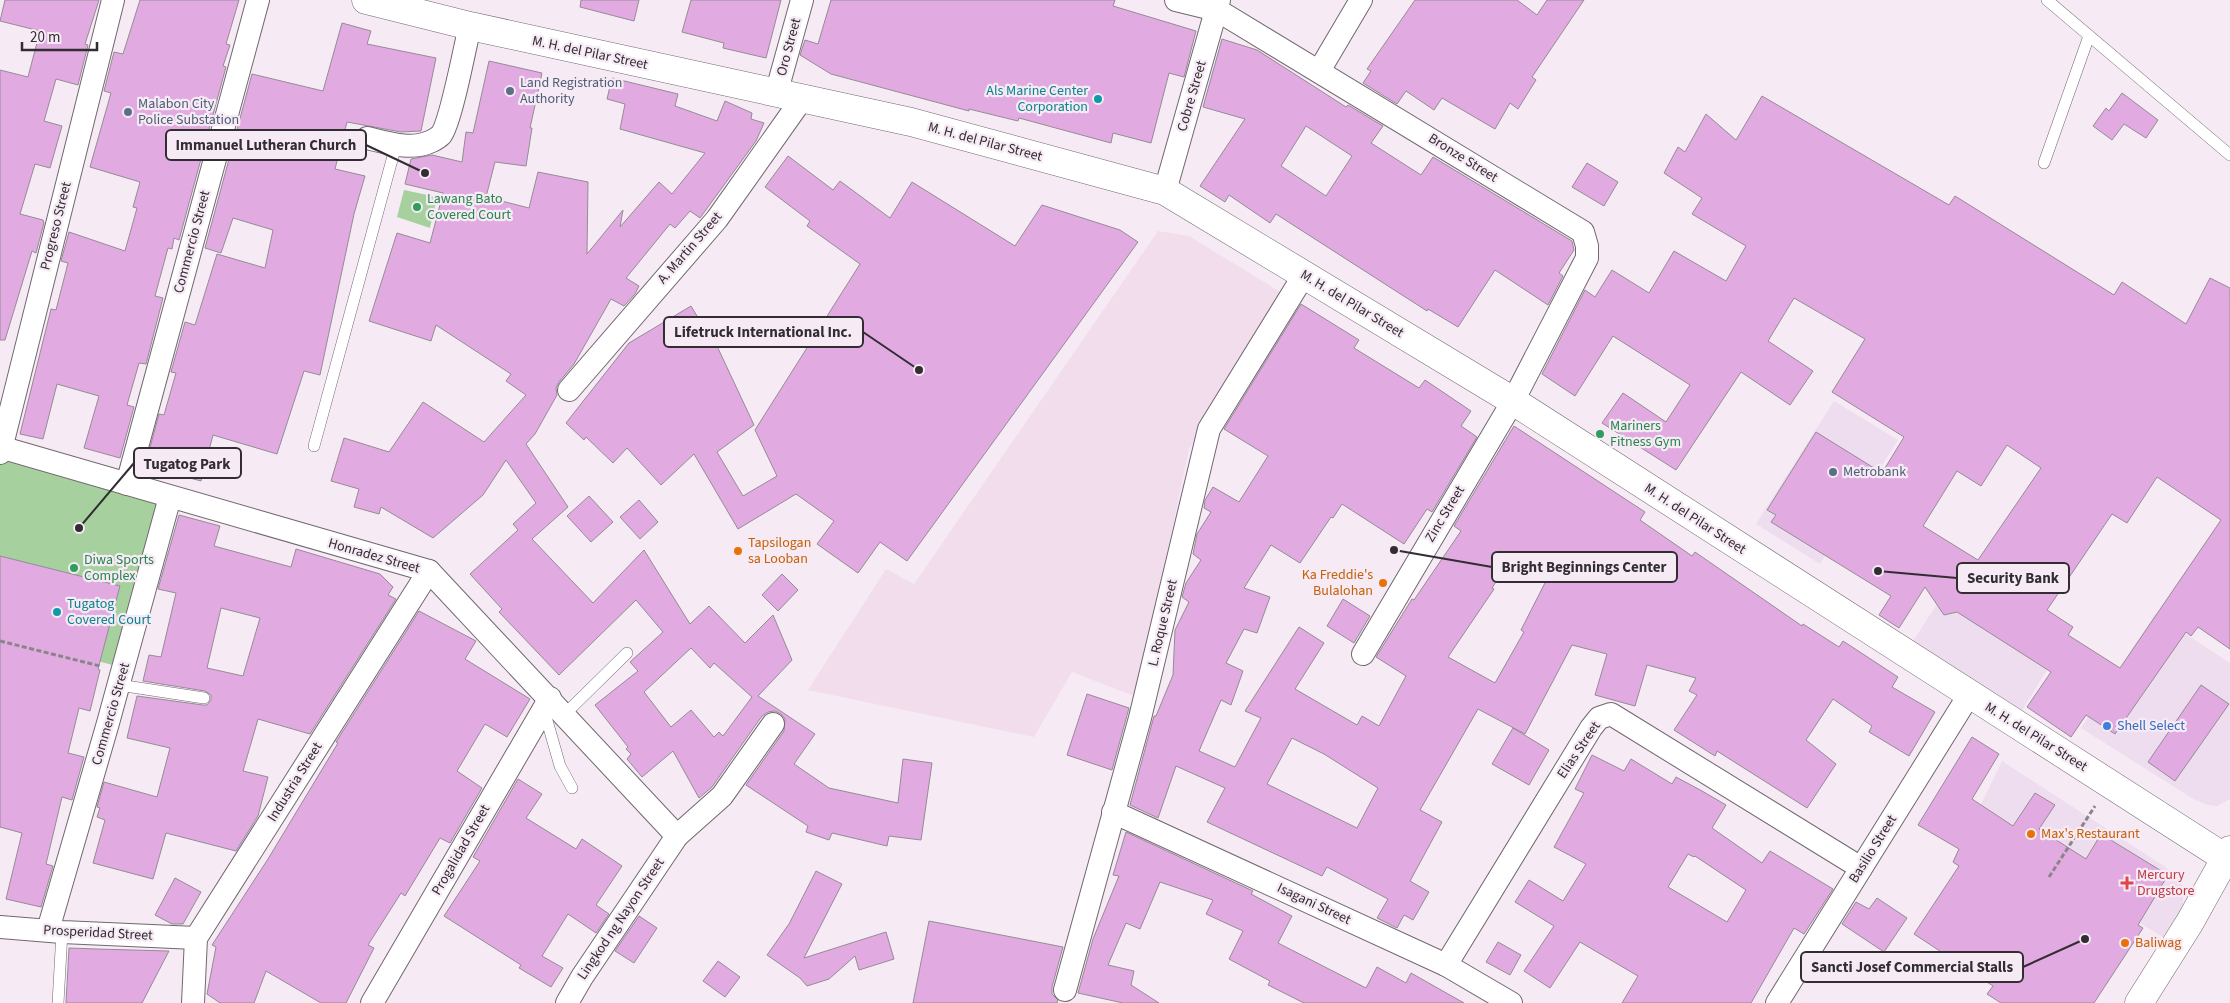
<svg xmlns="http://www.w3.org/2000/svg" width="2230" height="1003" font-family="'Source Sans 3',sans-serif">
<rect width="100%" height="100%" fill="#f6eaf5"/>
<g fill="#ede">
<path d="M1834,401L1898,440L1820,564L1756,524Z"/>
<path d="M1977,564L2073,627L2017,719L1908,649L1956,574Z"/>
<path d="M2155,614L2230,663V799L2217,806L2208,805L2195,800L2081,728Z"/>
<path d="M2002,761L2164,866L2176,876L2183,887V907L2163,937L2067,879L2031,914L1953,862Z"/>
</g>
<path fill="#f2ddec" d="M1158,231L1189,236L1282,293L1189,449L1137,697L1072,672L1034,737L808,690L886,569L914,584Z"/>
<g fill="#a6d19f">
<path d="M404,190L437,197L430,228L397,217Z"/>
<path d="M3,452L166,501L120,667L0,635V464Z"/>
</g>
<g fill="#e1abe1" stroke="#958b95" fill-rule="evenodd">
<path d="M5,0H99L85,44L88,45L78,85L56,79L44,121L62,126L50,168L35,164L20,214L43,220L44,223L36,253L32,251L5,340H0V70L28,77L40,31L0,21Z"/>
<path d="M140,0H239L226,44L230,45L223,66L226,67L179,240L174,238L172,249L168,248L155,296L163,298L146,364L139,363L127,405L134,407L120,458L84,448L99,396L57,384L43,439L20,434L51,309L56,310L68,263L61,261L69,232L125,251L137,208L133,207L140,182L90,167L111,93L104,91L114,52L123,54Z"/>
<path d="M581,0H639L634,21L580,7Z"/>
<path d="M691,0H781L766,58L723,48L724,43L682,32Z"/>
<path d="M831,0H1115L1113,6L1196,31L1184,77L1169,73L1151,143L1113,133L1111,143L1019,118L1018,121L969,109V111L831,74L800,55L805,40L818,44Z"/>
<path d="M1415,0H1517L1537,15L1547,0H1584L1532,77L1536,80L1518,109L1510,103L1495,129L1442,98L1434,110L1406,91L1397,104L1363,83L1371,71L1367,69Z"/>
<path d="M342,23L371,31L367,44L436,58L421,131L401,132L347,122L335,169L365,176L354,214L320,375L304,371L277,454L213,435L201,481L145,466L159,414L164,415L176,373L171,372L185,322L195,325L217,254L265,268L273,230L233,218L221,253L205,248L252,74L323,91Z"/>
<path d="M1222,39L1257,50L1346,107L1348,105L1383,126L1371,143L1421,175L1433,157L1572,241L1574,250L1559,273L1563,276L1548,305L1495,270L1458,327L1428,309L1427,311L1276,214L1270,223L1229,195L1225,202L1200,186L1245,119L1203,107ZM1306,126L1352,156L1326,196L1281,166Z"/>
<path d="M489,61L542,73L530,128H532L526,166L495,162L486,197L529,208L538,172L588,182L587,254L623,210L620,227L659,182L672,194L705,153L620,129L625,104L607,99L612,78L678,94L675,106L717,121L725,101L752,113L751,119L764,123L756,141L700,218L690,211L675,228L670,224L626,278L639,286L635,294L624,306L611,299L574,364L559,382L556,388L557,395L535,434L526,444L568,507L532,539L593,603L644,550L690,624L709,606L745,643L773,615L792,660L758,696L815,734L794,764L829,788L898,803L903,759L932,763L921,840L889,836L887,846L832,833L829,840L806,832L808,826L746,785L784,731L785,719L781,714L775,711L768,712L762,716L712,787L699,798L673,751L642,777L627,759L631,754L626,749L628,747L595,705L638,671L630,662L663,632L636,600L559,675L499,612L502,609L470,574L518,530L513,524L536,503L506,460L483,495L433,538L381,507L379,514L354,507L359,489L331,481L344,438L389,452L423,402L484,442L526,395L506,381L511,374L436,325L431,341L369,321L397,233L430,243L443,193L405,184L411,159L432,155L462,162L466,132L473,133ZM691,648L710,668L714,663L752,697L723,736L719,732L714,737L691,710L671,727L644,692Z"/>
<path d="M2122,93L2158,120L2146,138L2124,124L2112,140L2093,126L2106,108L2109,111Z"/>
<path d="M1762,96L1949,205L1955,196L2114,295L2122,282L2186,324L2210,278L2230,288V649L2198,627L2191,636L2186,632L2115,734L2086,715L2071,737L2027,707L2051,672L1957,612L1944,615L1925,587L1899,628L1879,615L1891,596L1771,522L1776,515L1767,510L1816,432L1882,473L1904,437L1832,392L1865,339L1794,298L1768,341L1813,371L1790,405L1741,372L1676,470L1602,423L1623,393L1666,422L1690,385L1613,336L1575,396L1542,374L1585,290L1595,297L1612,270L1649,293L1674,251L1726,281L1746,246L1692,214L1702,198L1664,173L1678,147L1685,152L1706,114L1736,140ZM2007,445L2041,468L1978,560L1923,526L1957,471L1981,486ZM2157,477L2221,520L2120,668L2068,635L2073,627L2047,610L2112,514L2127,523Z"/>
<path d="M788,156L833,190L840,181L890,218L912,182L1015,246L1042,205L1120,230L1138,242L907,561L880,542L858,573L817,544L834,521L796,494L738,529L694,454L661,485L627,448L613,463L586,437L584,440L566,423L629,343L691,306L706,331L709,329L754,425L717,452L743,496L777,476L755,430L860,264L807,226L810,221L765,187Z"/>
<path d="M1587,163L1618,182L1604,206L1572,187Z"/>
<path d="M1301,304L1359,340L1354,348L1419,388L1425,380L1471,411L1461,426L1477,437L1432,512L1427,509L1404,544L1342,504L1333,518L1331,517L1300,563L1271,545L1244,588L1270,597L1257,633L1244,629L1226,663L1243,671L1231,705L1221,700L1199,751L1235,767L1261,718L1245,711L1299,627L1324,643L1295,689L1357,725L1362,716L1379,726L1406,676L1376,657L1412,599L1414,600L1461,531L1454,526L1514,426L1645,512L1640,520L1692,556L1695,552L1802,626L1803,624L1839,647L1843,641L1898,677L1892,687L1935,712L1909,756L1869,732L1872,726L1833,699L1806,740L1836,764L1807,808L1717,751L1715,756L1674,730L1697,695L1689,691L1696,678L1647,665L1635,706L1595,695L1607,654L1572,645L1525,734L1478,709L1420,810L1442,822L1410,881L1429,892L1413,920L1404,915L1397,928L1377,918L1388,899L1327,867L1322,876L1207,822L1225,788L1176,766L1158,818L1130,805L1154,716H1156L1173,675L1175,630L1189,602L1182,597L1186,583L1201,560L1193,554L1197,534L1211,512L1204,508L1205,500L1213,487L1239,502L1268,456L1224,429ZM1513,555L1548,577L1521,630L1524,632L1495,683L1448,657L1494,589L1492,588ZM1292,738L1324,754L1378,788L1357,828L1267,784Z"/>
<path d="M589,496L613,522L591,542L567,516Z"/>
<path d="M639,500L658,522L640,539L620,517Z"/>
<path d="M179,515L220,526L214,546L291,567L296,549L380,574L393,587L388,595L396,599L310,734L258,719L243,771L268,777L258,816L236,851L166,833L153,879L93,863L105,820L97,817L100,808L97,807L104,782L157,797L170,748L127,738L137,696L203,705H207L211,700V695L205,691L143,681L149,655L161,657L176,593L158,589ZM221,608L260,618L243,676L207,668Z"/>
<path d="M0,556L120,586L98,669L100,670L90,711L79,708L68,753L84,757L72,800L62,797L46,864L53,866L41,907L6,899L22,833L0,827Z"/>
<path d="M782,574L798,590L778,611L762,595Z"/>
<path d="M1343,599L1370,616L1354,643L1327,626Z"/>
<path d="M419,611L476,641L465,659L530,699L507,737L485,724L457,771L482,788L450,843L440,838L405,896L401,893L368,945L374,948L346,1003H321L266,971L254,1003H220L207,994L216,947L212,945L268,859L338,743L336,742Z"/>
<path d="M2201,685L2229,704L2175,781L2148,762Z"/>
<path d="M1087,694L1129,708L1112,770L1067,755Z"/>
<path d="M1513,728L1549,750L1529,785L1492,764Z"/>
<path d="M1972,737L1999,754L1972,799L2013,826L2035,793L2055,805L2039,829L2086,859L2101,834L2168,875L2138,925L2143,928L2094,1003H2001L1987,994L1993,986L1914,934L1959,866L1953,862L1959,849L1918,825Z"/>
<path d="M1592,755L1624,771L1631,759L1672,784L1676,777L1702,791L1726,805L1712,828L1762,863L1770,851L1833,889L1804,934L1794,928L1751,1003H1622L1638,976L1580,942L1550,988L1524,971L1554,926L1515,902L1529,880L1563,901L1586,864L1554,847L1584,793L1575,789ZM1688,854L1694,857L1695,856L1746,890L1727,922L1668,887Z"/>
<path d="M518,779L542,794L526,818L576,849L582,839L622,866L596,905L609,914L596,933L568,914L542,956L563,968L551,987L519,968L521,965L444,916L480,861L473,857Z"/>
<path d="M1126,832L1253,891L1251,894L1292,916L1278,943L1366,988L1377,967L1406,983L1411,973L1464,1003H1304L1268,985L1270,981L1229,959L1243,931L1206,914L1213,900L1160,882L1140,929L1126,923L1108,965L1134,971L1131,985L1159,1003H1123L1078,993L1093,939L1119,876L1113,875Z"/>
<path d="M816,871L842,884L804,958L886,932L894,959L859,970L855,956L829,979L807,986L800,978L767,955L789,924Z"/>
<path d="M175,878L201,892L183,924H172L155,915Z"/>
<path d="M1877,898L1907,918L1884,952L1842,924L1856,902L1869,909Z"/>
<path d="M639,916L657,928L634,963L615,951Z"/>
<path d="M929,921L1063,947L1052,987V994L1058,1000L1057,1003H913Z"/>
<path d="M1498,942L1521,955L1510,975L1486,962Z"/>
<path d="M69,948L97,949L169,951L142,1003H66Z"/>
<path d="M718,961L740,977L725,997L703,981Z"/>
</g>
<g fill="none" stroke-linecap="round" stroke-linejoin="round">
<defs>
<g id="service">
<path d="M2047,0L2230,155"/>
<path d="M2044,163L2089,36"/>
<path d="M314,446L396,145"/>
<path d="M119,685L204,698"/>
<path d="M544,710L560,766L572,788"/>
<path d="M565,714L627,653"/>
<path d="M58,1003L62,932"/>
</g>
<g id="minor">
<path d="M1176,0L1217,10L1583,232L1587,246V258L1513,401L1363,654"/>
<path d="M1319,71L1361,0"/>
<path d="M776,94L802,0"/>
<path d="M367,138C388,143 411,151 432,141C434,140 439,137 441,135C451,122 465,46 470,26"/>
<path d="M1165,191L1219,0"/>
<path d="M569,390L717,219L802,99"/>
<path d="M0,447L429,571L677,836"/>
<path d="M0,453L113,0"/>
<path d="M127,484L258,0"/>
<path d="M1113,812L1446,965L1511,1003"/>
<path d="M0,927L62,932L196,938"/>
<path d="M48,930L108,723L170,497"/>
<path d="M1446,965L1591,728L1599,718L1611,714L1861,868"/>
<path d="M1065,990L1140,718L1209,429L1304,275"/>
<path d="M193,1003L196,938L429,571"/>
<path d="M372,1003L550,698"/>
<path d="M567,1003L582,977L677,836L722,796L773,724"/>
<path d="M1777,1003L1969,695"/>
</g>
<g id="secondary">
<path d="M366,0L470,26L911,122L1165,191L1513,401L2230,861"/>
<path d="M2139,1003L2190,922L2230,850"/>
</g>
</defs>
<use href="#service" stroke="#716770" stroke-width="12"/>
<use href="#minor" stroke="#716770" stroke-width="24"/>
<use href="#secondary" stroke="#716770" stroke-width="29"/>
<g stroke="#8c848c" stroke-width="3" stroke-dasharray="5 2.5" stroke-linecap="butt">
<path d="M0,641L100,666"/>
<path d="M2049,877L2095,806"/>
</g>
<use href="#service" stroke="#fff" stroke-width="11"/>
<use href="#minor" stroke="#fff" stroke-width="22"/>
<use href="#secondary" stroke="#fff" stroke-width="28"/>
</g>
<g fill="#5c6f8a" stroke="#f6eaf5" stroke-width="2">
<circle cx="510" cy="91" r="5"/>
<circle cx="128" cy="112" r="5"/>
<circle cx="1833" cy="472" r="5"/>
</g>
<g fill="#0f9aa8" stroke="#f6eaf5" stroke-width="2">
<circle cx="1098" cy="99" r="5"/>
<circle cx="57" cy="612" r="5"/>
</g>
<g fill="#2e9e5b" stroke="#f6eaf5" stroke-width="2">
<circle cx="417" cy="207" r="5"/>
<circle cx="1600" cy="434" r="5"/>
<circle cx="74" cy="568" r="5"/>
</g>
<g fill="#e8710a" stroke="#f6eaf5" stroke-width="2">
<circle cx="738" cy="551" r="5"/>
<circle cx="1383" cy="583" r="5"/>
<circle cx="2031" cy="834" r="5"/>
<circle cx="2125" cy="943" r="5"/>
</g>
<circle fill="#3f7fe0" stroke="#f6eaf5" stroke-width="2" cx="2107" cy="726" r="5"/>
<path fill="#e0444e" stroke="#f6eaf5" stroke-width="2" d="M2124.5 875.5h5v5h5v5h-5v5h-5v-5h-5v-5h5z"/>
<g text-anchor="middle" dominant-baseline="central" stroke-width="4.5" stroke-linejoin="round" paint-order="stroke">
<g font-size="14" fill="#322d32" stroke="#f6eaf5">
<text transform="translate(789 47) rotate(-75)">Oro Street</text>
<text transform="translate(590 53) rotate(12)">M. H. del Pilar Street</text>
<text transform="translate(1192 96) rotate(-74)">Cobre Street</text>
<text transform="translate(985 142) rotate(15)">M. H. del Pilar Street</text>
<text transform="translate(1463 158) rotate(32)">Bronze Street</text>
<text transform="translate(56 226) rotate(-76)">Progreso Street</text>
<text transform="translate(192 242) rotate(-75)">Commercio Street</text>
<text transform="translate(690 248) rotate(-49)">A. Martin Street</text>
<text transform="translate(1352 304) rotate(31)">M. H. del Pilar Street</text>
<text transform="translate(1445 514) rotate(-59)">Zinc Street</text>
<text transform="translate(1695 519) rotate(33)">M. H. del Pilar Street</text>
<text transform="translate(374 556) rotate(16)">Honradez Street</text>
<text transform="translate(1163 623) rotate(-77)">L. Roque Street</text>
<text transform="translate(111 714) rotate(-74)">Commercio Street</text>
<text transform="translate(2036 737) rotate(32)">M. H. del Pilar Street</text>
<text transform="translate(1579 750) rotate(-56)">Elias Street</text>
<text transform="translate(295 782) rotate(-58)">Industria Street</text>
<text transform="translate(1873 849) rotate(-58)">Basilio Street</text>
<text transform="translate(461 850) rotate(-60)">Progalidad Street</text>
<text transform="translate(1314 904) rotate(25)">Isagani Street</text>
<text transform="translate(621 919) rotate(-56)">Lingkod ng Nayon Street</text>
<text transform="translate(98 933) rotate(3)">Prosperidad Street</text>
</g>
<g font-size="14" fill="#4e5e75" stroke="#f6eaf5" text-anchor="start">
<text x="520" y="83">Land Registration<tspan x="520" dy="16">Authority</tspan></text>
<text x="138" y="104">Malabon City<tspan x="138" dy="16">Police Substation</tspan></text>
<text x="1843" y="472">Metrobank</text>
</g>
<g font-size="14" fill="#0d838f" stroke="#f6eaf5" text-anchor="end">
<text x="1088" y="91">Als Marine Center<tspan x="1088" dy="16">Corporation</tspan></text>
<text x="67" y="604" text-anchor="start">Tugatog<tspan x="67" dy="16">Covered Court</tspan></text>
</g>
<g font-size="14" fill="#27864d" stroke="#f6eaf5" text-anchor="start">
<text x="427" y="199">Lawang Bato<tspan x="427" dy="16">Covered Court</tspan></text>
<text x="1610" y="426">Mariners<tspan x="1610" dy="16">Fitness Gym</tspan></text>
<text x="84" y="560">Diwa Sports<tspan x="84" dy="16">Complex</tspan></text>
</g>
<g font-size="14" fill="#c56008" stroke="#f6eaf5" text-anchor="start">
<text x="748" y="543">Tapsilogan<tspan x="748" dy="16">sa Looban</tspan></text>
<text x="1373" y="575" text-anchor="end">Ka Freddie's<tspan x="1373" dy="16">Bulalohan</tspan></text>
<text x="2041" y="834">Max's Restaurant</text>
<text x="2135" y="943">Baliwag</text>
</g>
<g font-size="14" fill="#366cbe" stroke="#f6eaf5" text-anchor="start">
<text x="2117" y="726">Shell Select</text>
</g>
<g font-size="14" fill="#be3a42" stroke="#f6eaf5" text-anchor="start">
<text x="2137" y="875">Mercury<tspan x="2137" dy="16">Drugstore</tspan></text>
</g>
</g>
<path fill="none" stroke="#322d32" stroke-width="2" d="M425 173L366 145M919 370L863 332M79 528L134 463M1394 550L1492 567M1878 571L1957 578M2085 939L2023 967"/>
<g fill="#322d32" stroke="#f6eaf5" stroke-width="2">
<circle cx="425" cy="173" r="5"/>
<circle cx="919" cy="370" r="5"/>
<circle cx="79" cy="528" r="5"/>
<circle cx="1394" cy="550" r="5"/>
<circle cx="1878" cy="571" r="5"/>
<circle cx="2085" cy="939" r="5"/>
</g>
<g fill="#f6eaf5" stroke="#322d32" stroke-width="2">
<rect x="166" y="130" width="200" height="30" rx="5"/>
<rect x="664" y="317" width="199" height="30" rx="5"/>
<rect x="134" y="448" width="107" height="30" rx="5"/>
<rect x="1492" y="552" width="185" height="30" rx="5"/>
<rect x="1957" y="563" width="112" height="30" rx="5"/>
<rect x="1801" y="952" width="222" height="30" rx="5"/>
</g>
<g font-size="15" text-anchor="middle" font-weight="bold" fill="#322d32">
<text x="266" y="150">Immanuel Lutheran Church</text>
<text x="763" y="337">Lifetruck International Inc.</text>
<text x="187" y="469">Tugatog Park</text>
<text x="1584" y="572">Bright Beginnings Center</text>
<text x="2013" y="583">Security Bank</text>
<text x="1912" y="972">Sancti Josef Commercial Stalls</text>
</g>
<path d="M22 42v8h75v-8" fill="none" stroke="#322d32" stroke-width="2.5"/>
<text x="30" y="42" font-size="15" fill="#322d32" stroke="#f6eaf5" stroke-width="4" paint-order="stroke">20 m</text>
</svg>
